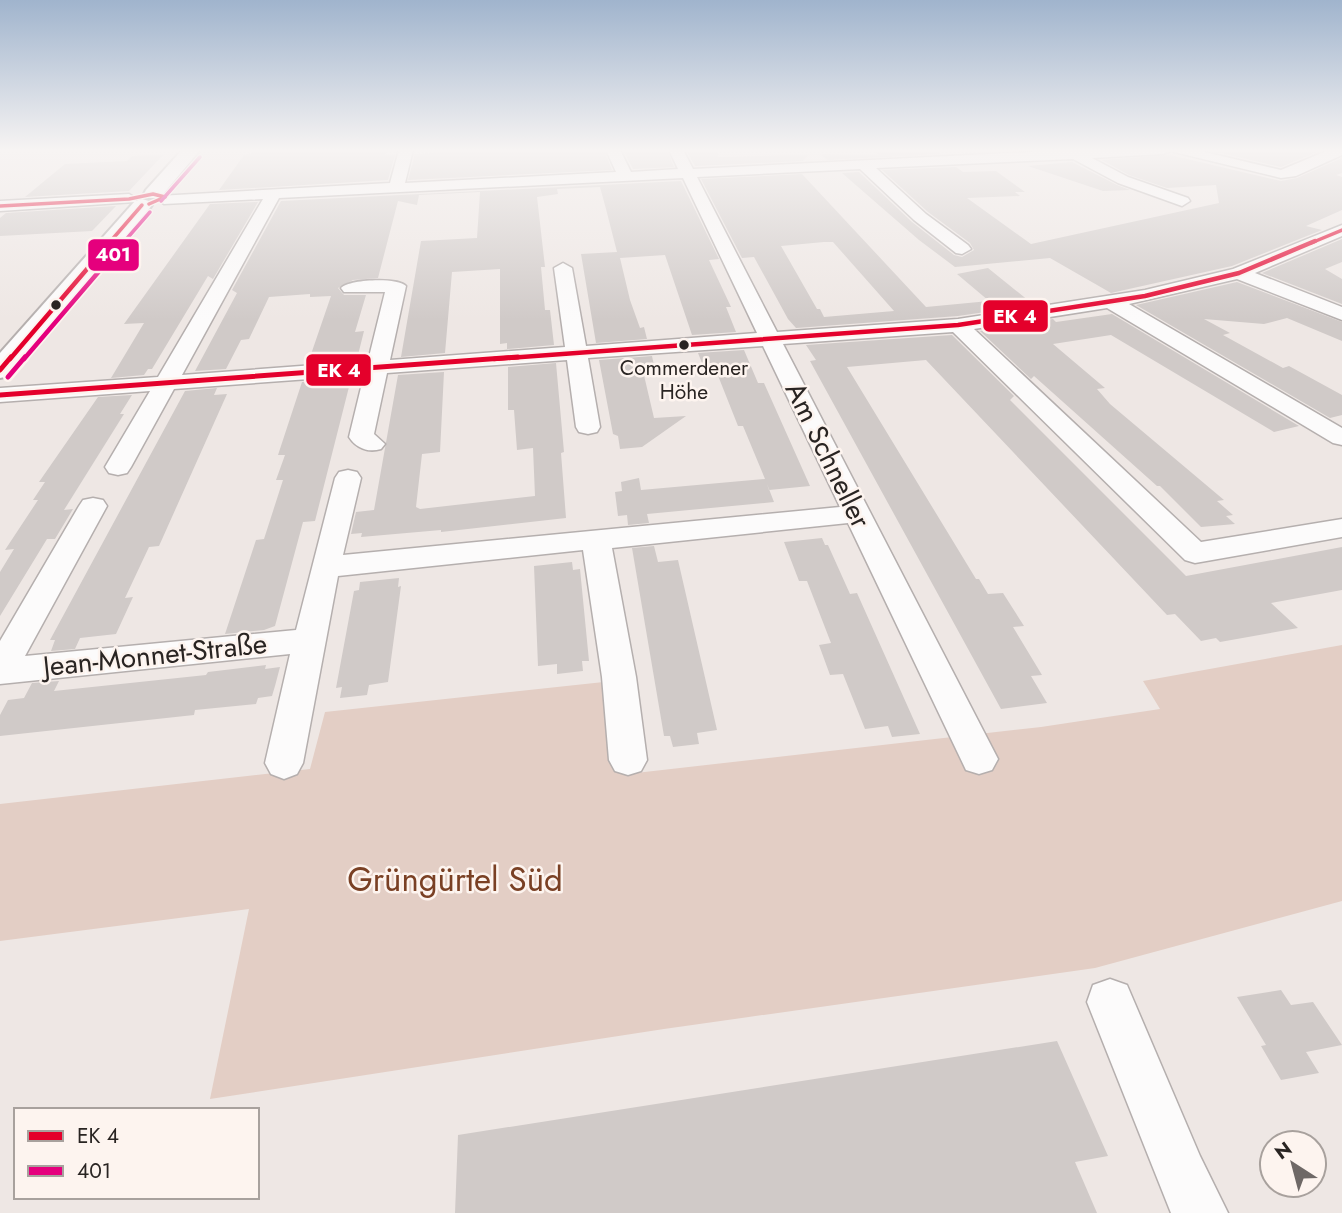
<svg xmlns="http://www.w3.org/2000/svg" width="1342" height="1213" font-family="Jost,sans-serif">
<rect width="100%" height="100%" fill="#eee7e4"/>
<path fill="#e3cec5" d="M1342,645V901L1095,968L664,1029L210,1099L249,909L0,941V804L310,769L325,712L613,681L627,774L1041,727L1160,709L1143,681Z"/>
<g fill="#d0cac8" fill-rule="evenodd">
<path d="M387,150L385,155H395L388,180L219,190L244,155L255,152Z"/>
<path d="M482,150H604L612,170L408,180L415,154Z"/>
<path d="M623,150H667L674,167L633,169Z"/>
<path d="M686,150H718V157L808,155L803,161L695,166Z"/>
<path d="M874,150L936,151L940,154L827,160L821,154L878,155Z"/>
<path d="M1209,150H1314L1319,151L1281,167Z"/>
<path d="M163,155L129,191L25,197L65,164L127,161L132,156Z"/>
<path d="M1170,155L1281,181L1297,178L1342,158V173L1336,175L1342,177V210L1306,226L1322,230L1232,266L1111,293L1050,258L955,267L919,240L842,173L859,172L912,222L954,255L962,257L974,250L970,243L928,212L882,170L956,167L963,172L996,171L1025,192H1015L1020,196L967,198L1031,244L1219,203L1216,185L1167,188L1129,175L1102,160Z"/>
<path d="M1072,162L1117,185L1130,190L1103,191L1028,166Z"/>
<path d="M802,174L926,307L989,301L957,274L988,268L1034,305L958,316L796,328L788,319L754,257L742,258L701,179ZM824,242H833L894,311L824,317L820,309H817L781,246Z"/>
<path d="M681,181L719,259L709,260L731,307H726L736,332L692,335L665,255L620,258L630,300L640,328L644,327L647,339L596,343L581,254L617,252L606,209L600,187L557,189L558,194L537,197L545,267H541L545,310H550L554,345L507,349V343L500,344V269L452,272L445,353L401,357L421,241L477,238L480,192L419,195L417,205L398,201L378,278L353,280L338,288L344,295H366L355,332L364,331L357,359L308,363L331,296L310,297V294L269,297L249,339L241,340L226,369L195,371L237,293L232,290L281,201Z"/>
<path d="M258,202L213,279L208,276L152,369H148L144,375L111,378L144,323L124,324L210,204Z"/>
<path d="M116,206L92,231L0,236V218L6,213Z"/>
<path d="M1342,239V262L1325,269L1342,279V304L1262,273Z"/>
<path d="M1237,282L1342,322V341L1287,318L1264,324L1204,319L1230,333L1223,335L1283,368L1289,366L1342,395V415L1330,418L1136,305Z"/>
<path d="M1112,314L1299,426L1274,432L1111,335L1053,344L1105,388L1097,389L1110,404L1224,500L1217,501L1233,515L1226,516L1235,524L1201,527L1160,486H1157L1034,376L1031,379L980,331L1053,319L1056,322Z"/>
<path d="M952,335L1014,396L1010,400L1186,576L1342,547V590L1271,603L1298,628L1220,642L1216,638L1201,641L1175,614L1167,615L926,360L847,367L976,579H979L988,594L1003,593L1024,626L1013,627L1042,675L1031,676L1047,703L1001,709L810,361L816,360L806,345Z"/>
<path d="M744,350L758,383H764L810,486L769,490L767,484L774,502L647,514L649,523L628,525L627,515L618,516L615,492L622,491L621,482L639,478L641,490L765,479L743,426H738L713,363H702L698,353Z"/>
<path d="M652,356L655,370L643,371L654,418L686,416L642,447L620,449L618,436L613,434L599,360Z"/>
<path d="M556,363L564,452L561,453L566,518L441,532V530L361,537L362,533L351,534L356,512L374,510L398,375L444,372L440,452L422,454L416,507L420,509L535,496L533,448L517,450L514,410H508V367Z"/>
<path d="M351,379L315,521L303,522L275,626L264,630L225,634L256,540L264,539L283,480H276L285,455H278L302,382Z"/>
<path d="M217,388L214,395L227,394L159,546L149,547L125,598L133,597L116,634L80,638L75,649L51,651L55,640H50L185,391Z"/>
<path d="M132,395L120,414H124L64,510L73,509L55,539H47L0,616V572L14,549L5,550L38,500H33L45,482H39L98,397Z"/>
<path d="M822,538L825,545H828L850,594L857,593L920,734L892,737L888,726L865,729L843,674L830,675L819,645L831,643L807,581H799L784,542Z"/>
<path d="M654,546L658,562L678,560L706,682L717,730L697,733L699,744L673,747L670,736H664L632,548Z"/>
<path d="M572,562L573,570L580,569L589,661H582L583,671L557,674V664L538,666L534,566Z"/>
<path d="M399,578L398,587L401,586L388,682L369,685L367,695L340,698L342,687L336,688L354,591L359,590L360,582Z"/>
<path d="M266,665L265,669L280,667L275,686L272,696L258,698L256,704L195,710L194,715L0,736V715L8,700L24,698L32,683L59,681L54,691L206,675L208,672Z"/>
<path d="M1281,990L1291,1005L1313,1002L1342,1045L1306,1052L1319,1073L1281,1080L1261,1046L1266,1045L1237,997Z"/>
<path d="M1057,1041L1108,1156L1075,1162L1097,1213H455L458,1135Z"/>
</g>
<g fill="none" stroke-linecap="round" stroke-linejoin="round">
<defs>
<g id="street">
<path d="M399,150H413L405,183L616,172L606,150H620L631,172L678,169L669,150H683L693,169L1070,150H1196L1281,170L1329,150H1342V155L1296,176L1281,178L1170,151L1163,154L1092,158L1128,177L1188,198L1190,201L1182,206L1118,183L1073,159L876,168L926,214L968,245L971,249L962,254L956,253L914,220L860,169L697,177L777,332L958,319L1145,290L1233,269L1342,225V236L1255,273L1342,307V320L1237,279L1129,304L1342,428V445L1333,443L1107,308L974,329L1201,542L1342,519V537L1195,563L1185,560L953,332L783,344L998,759L992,770L979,774L966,770L848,523L612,548L636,677L647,760L641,771L628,775L615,771L609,760L602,677L583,550L338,576L303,763L297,774L284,779L271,774L265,763L290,654L0,684V641L79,506L83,500L93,498L103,500L107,506L25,656L296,630L335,478L339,472L348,470L357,472L361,478L343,555L840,507L763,346L588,358L600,427L597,432L588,434L579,432L576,427L567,360L387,373L374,434L385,444L381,449C368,453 356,448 349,437L364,375L174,389L131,467L127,473L118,475L109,473L105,467L150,391L0,402V388L158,377L263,199L164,204L156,199L158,196L390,183ZM683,178L757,333L586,346L572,268L563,263L554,268L565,347L390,360L406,286C398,277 349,279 341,288L344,292H385L368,361L182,375L279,198Z"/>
<path d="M129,194L137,199L135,202L0,211V201Z"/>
<path d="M1110,979L1127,985L1200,1156L1228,1213H1171L1087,1002L1093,985Z"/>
</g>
<g id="secondary">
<path d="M182,150H200L160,198H146L144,194L146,190Z"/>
<path d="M142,199L149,201L152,205L149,209L10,376L0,378V353L135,201Z"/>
</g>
</defs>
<use href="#street" stroke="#b5afae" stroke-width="3"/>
<use href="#secondary" stroke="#b5afae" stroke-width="4"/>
<use href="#street" fill="#fcfbfb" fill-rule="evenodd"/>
<use href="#secondary" fill="#fcfbfb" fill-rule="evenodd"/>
<defs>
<g id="bus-1-far2">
<path d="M0,206L129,199L153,194L165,197L149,204"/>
<path d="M109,243L142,205"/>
<path d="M1311,243L1342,230"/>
</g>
<g id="bus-1-far1">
<path d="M10,359L111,241"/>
<path d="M494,359L958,325L1145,296L1239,273L1315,241"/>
</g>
<g id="bus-1">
<path d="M0,370L11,357"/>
<path d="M0,395L518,357"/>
</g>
<g id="bus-2-far2">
<path d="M161,201L200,157"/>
<path d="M123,243L150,212"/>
</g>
<path id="bus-2-far1" d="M24,359L125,241"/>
<path id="bus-2" d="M8,377L25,357"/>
</defs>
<use href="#bus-1-far2" stroke="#fdf4ef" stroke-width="6"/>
<use href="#bus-1-far1" stroke="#fdf4ef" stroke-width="8"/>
<use href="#bus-1" stroke="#fdf4ef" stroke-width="10"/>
<use href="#bus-2-far2" stroke="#fdf4ef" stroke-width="6"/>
<use href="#bus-2-far1" stroke="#fdf4ef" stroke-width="8"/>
<use href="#bus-2" stroke="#fdf4ef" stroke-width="10"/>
<use href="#bus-1-far2" stroke="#e4002b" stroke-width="3.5"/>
<use href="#bus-1-far1" stroke="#e4002b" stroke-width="4.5"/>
<use href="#bus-1" stroke="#e4002b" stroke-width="5"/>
<use href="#bus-2-far2" stroke="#e5007d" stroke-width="3.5"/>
<use href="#bus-2-far1" stroke="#e5007d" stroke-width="4.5"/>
<use href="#bus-2" stroke="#e5007d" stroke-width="5"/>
</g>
<linearGradient id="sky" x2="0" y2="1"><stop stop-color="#a0b4cd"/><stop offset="0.47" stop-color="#f7f4f3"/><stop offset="1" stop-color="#f7f4f3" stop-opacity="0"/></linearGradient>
<rect width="1342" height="320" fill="url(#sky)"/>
<g fill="#292422" stroke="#fdf4ef" stroke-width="2.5">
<circle cx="56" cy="305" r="6"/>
<circle cx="684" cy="345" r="6"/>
</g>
<g text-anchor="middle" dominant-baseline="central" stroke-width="5" stroke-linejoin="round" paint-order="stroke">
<g font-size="21" fill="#292422" stroke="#fdf4ef">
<text x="684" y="368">Commerdener<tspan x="684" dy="24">Höhe</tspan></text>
</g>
<g font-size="28" fill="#292422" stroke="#fdf4ef">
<text transform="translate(828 455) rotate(64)">Am Schneller</text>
<text transform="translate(155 655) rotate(-6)">Jean-Monnet-Straße</text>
</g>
<g font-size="33" fill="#7a4024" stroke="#fdf4ef">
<text x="455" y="879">Grüngürtel Süd</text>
</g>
</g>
<g stroke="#fdf4ef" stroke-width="2.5">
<rect x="87" y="238" width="53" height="34" rx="7" fill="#e5007d"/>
<rect x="982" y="299" width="67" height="34" rx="7" fill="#e4002b"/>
<rect x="305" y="353" width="67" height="34" rx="7" fill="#e4002b"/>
</g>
<g font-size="19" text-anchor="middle" font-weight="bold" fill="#fff">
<text x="113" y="261">401</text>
<text x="1015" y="323">EK 4</text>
<text x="339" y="377">EK 4</text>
</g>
<rect x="14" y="1108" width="245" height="91" fill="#fdf4ef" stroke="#a8a19d" stroke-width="2"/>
<rect x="28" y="1131" width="35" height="10" fill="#e4002b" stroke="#a8a19d" stroke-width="2"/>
<text x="77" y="1143" font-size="21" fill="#292422">EK 4</text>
<rect x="28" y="1166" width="35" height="10" fill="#e5007d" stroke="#a8a19d" stroke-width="2"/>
<text x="77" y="1178" font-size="21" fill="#292422">401</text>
<g transform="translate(1293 1164) rotate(324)"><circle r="33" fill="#fdf4ef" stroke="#a8a19d" stroke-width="2"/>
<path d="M0-5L12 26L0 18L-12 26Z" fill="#6e6866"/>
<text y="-10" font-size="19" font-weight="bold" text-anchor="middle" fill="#292422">N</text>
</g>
</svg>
